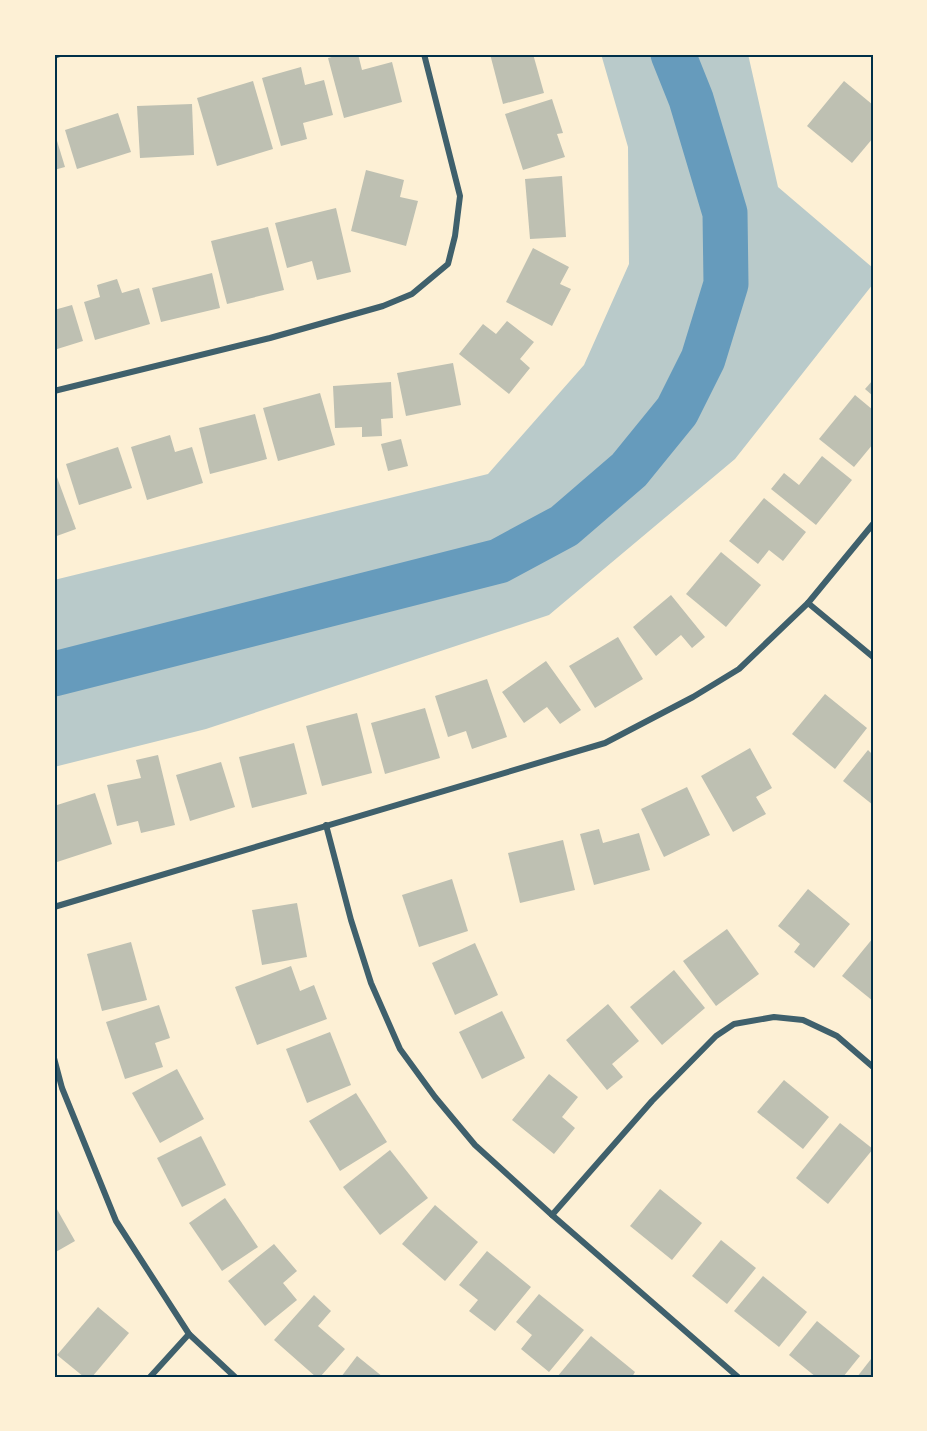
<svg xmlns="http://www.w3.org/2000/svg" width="927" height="1431" font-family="Cabin,sans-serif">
<rect width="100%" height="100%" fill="#fdf0d5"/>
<path fill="#b9caca" d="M601,54H748L778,187L873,268V284L735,459L549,615L206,729L54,767V580L488,474L584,365L629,264L628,147Z"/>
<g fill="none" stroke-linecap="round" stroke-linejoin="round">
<path stroke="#669bbc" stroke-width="45" d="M54,674L499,561L564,526L629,470L677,411L703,359L726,284L725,213L691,99L673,54"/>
</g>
<g fill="#bec0b2">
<path d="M343,54H358L362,70L392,62L402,102L344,118L328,58Z"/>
<path d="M490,54H533L544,93L503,104Z"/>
<path d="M301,67L305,85L324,80L333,115L303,123L307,139L281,146L262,78Z"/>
<path d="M253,81L273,149L217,166L197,98Z"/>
<path d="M844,81L873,105V138L852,163L807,126Z"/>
<path d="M552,99L563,133L557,134L565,157L523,170L505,114Z"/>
<path d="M192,104L194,155L140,158L137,106Z"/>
<path d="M118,113L131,152L77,169L65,130Z"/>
<path d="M54,131L65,167L54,170Z"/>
<path d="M366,170L404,180L400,197L418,201L406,246L351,231Z"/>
<path d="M562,176L566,237L530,239L525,179Z"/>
<path d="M336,208L351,272L317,280L312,261L287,268L275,223Z"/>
<path d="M268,227L284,290L227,304L211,241Z"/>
<path d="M533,248L569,267L560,284L571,289L552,326L506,302Z"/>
<path d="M212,273L220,308L161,322L152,288Z"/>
<path d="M117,279L122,293L139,288L150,324L95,340L84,302L100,297L97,285Z"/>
<path d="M72,305L83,341L54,350V310Z"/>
<path d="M507,321L534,342L520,359L530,368L509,394L459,354L483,324L496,334Z"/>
<path d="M453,363L461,405L406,416L397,373Z"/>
<path d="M873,380V396L865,389Z"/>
<path d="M391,382L393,418L381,419L382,436L362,437V427L335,428L333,386Z"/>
<path d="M320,393L335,445L278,461L263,408Z"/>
<path d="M855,395L873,410V444L854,467L819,439Z"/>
<path d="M255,414L267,459L210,474L199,428Z"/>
<path d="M170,435L175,452L192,447L203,483L147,500L131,447Z"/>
<path d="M401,439L408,466L388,471L381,444Z"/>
<path d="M118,447L132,488L79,505L66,464Z"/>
<path d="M822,456L852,480L816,525L771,489L784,473L799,485Z"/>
<path d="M54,469L76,529L54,537Z"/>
<path d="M764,498L806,532L783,561L769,550L758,564L729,541Z"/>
<path d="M721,552L761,585L726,627L686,594Z"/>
<path d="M671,595L705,637L692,648L681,635L656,656L633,627Z"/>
<path d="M618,637L643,679L595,708L569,666Z"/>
<path d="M546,661L581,710L560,724L547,707L524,723L502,692Z"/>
<path d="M487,679L507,737L472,749L466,731L448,737L435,696Z"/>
<path d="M825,694L867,728L835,769L792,734Z"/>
<path d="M425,708L440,758L385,774L371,723Z"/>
<path d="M357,713L372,773L322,786L306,726Z"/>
<path d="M294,743L307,794L252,808L239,757Z"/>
<path d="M750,748L772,788L756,797L766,814L733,832L701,776Z"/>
<path d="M868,750L873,755V805L843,781Z"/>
<path d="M158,755L175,825L141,833L138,821L117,826L107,785L141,778L136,760Z"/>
<path d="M221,762L235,807L190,821L176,775Z"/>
<path d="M687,787L710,835L664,857L641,809Z"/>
<path d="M95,793L112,844L54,863V806Z"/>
<path d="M599,829L603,843L639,833L650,870L594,885L580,834Z"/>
<path d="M563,840L575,890L520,903L508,853Z"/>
<path d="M452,879L468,931L419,947L402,895Z"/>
<path d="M808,889L850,924L814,968L794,952L800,944L778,926Z"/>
<path d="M297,903L307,957L262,965L252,910Z"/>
<path d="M727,929L759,974L716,1006L683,961Z"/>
<path d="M873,938V1001L842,976Z"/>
<path d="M131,942L147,1000L102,1011L87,954Z"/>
<path d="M475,943L498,995L455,1015L432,963Z"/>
<path d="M291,966L300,991L314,985L327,1019L257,1045L235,987Z"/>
<path d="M674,970L705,1008L662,1045L630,1007Z"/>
<path d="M608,1004L639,1041L612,1064L623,1077L607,1090L566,1040Z"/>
<path d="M159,1005L170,1038L155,1043L163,1067L125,1079L106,1022Z"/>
<path d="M502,1011L525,1058L482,1079L459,1032Z"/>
<path d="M330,1032L351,1085L307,1103L286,1049Z"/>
<path d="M177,1069L204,1119L160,1143L132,1093Z"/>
<path d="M549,1074L578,1097L562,1117L575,1128L554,1154L512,1120Z"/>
<path d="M784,1080L829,1117L803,1149L757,1112Z"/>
<path d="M356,1093L387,1142L340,1171L309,1121Z"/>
<path d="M840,1123L873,1149L828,1204L796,1178Z"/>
<path d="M201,1136L226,1185L182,1207L157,1158Z"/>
<path d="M390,1150L428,1198L380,1235L343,1187Z"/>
<path d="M660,1189L702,1223L672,1260L630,1226Z"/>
<path d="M225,1198L258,1247L222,1271L189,1223Z"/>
<path d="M54,1204L75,1241L54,1253Z"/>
<path d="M435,1205L478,1242L445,1281L402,1244Z"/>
<path d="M721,1240L756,1268L727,1304L692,1276Z"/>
<path d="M274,1244L297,1271L283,1283L297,1300L265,1326L228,1281Z"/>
<path d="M487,1251L531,1287L495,1331L469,1311L478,1300L459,1285Z"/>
<path d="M763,1276L807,1312L779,1347L734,1311Z"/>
<path d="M539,1294L584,1330L549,1372L521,1349L532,1335L516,1322Z"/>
<path d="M314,1295L331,1311L318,1326L345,1349L320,1377H316L274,1340Z"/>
<path d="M98,1307L129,1333L92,1377H84L57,1355Z"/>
<path d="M817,1321L860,1356L843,1377H816L789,1355Z"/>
<path d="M591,1336L635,1372L632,1377H557Z"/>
<path d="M357,1356L383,1377H341Z"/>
<path d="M871,1359L873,1360V1377H857Z"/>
</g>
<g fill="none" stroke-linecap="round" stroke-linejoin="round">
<g stroke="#3f606c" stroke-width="6">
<path d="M54,56L60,54"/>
<path d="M54,391L270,338L383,306L412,294L448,264L455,236L460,196L424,54"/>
<path d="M808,603L873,657"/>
<path d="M326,825L351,920L371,983L400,1049L435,1097L475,1145L552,1215L738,1377"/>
<path d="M54,907L605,743L693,697L739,669L808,603L873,524"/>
<path d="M54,1058L62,1088L116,1221L189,1334L235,1377"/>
<path d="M552,1215L652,1101L716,1036L734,1024L774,1017L803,1020L837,1036L873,1067"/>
<path d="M150,1377L189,1334"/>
</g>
</g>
<rect width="927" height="1431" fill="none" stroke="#fdf0d5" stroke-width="111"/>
<rect x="56" y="56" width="816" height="1320" fill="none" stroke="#003049" stroke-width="2"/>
</svg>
